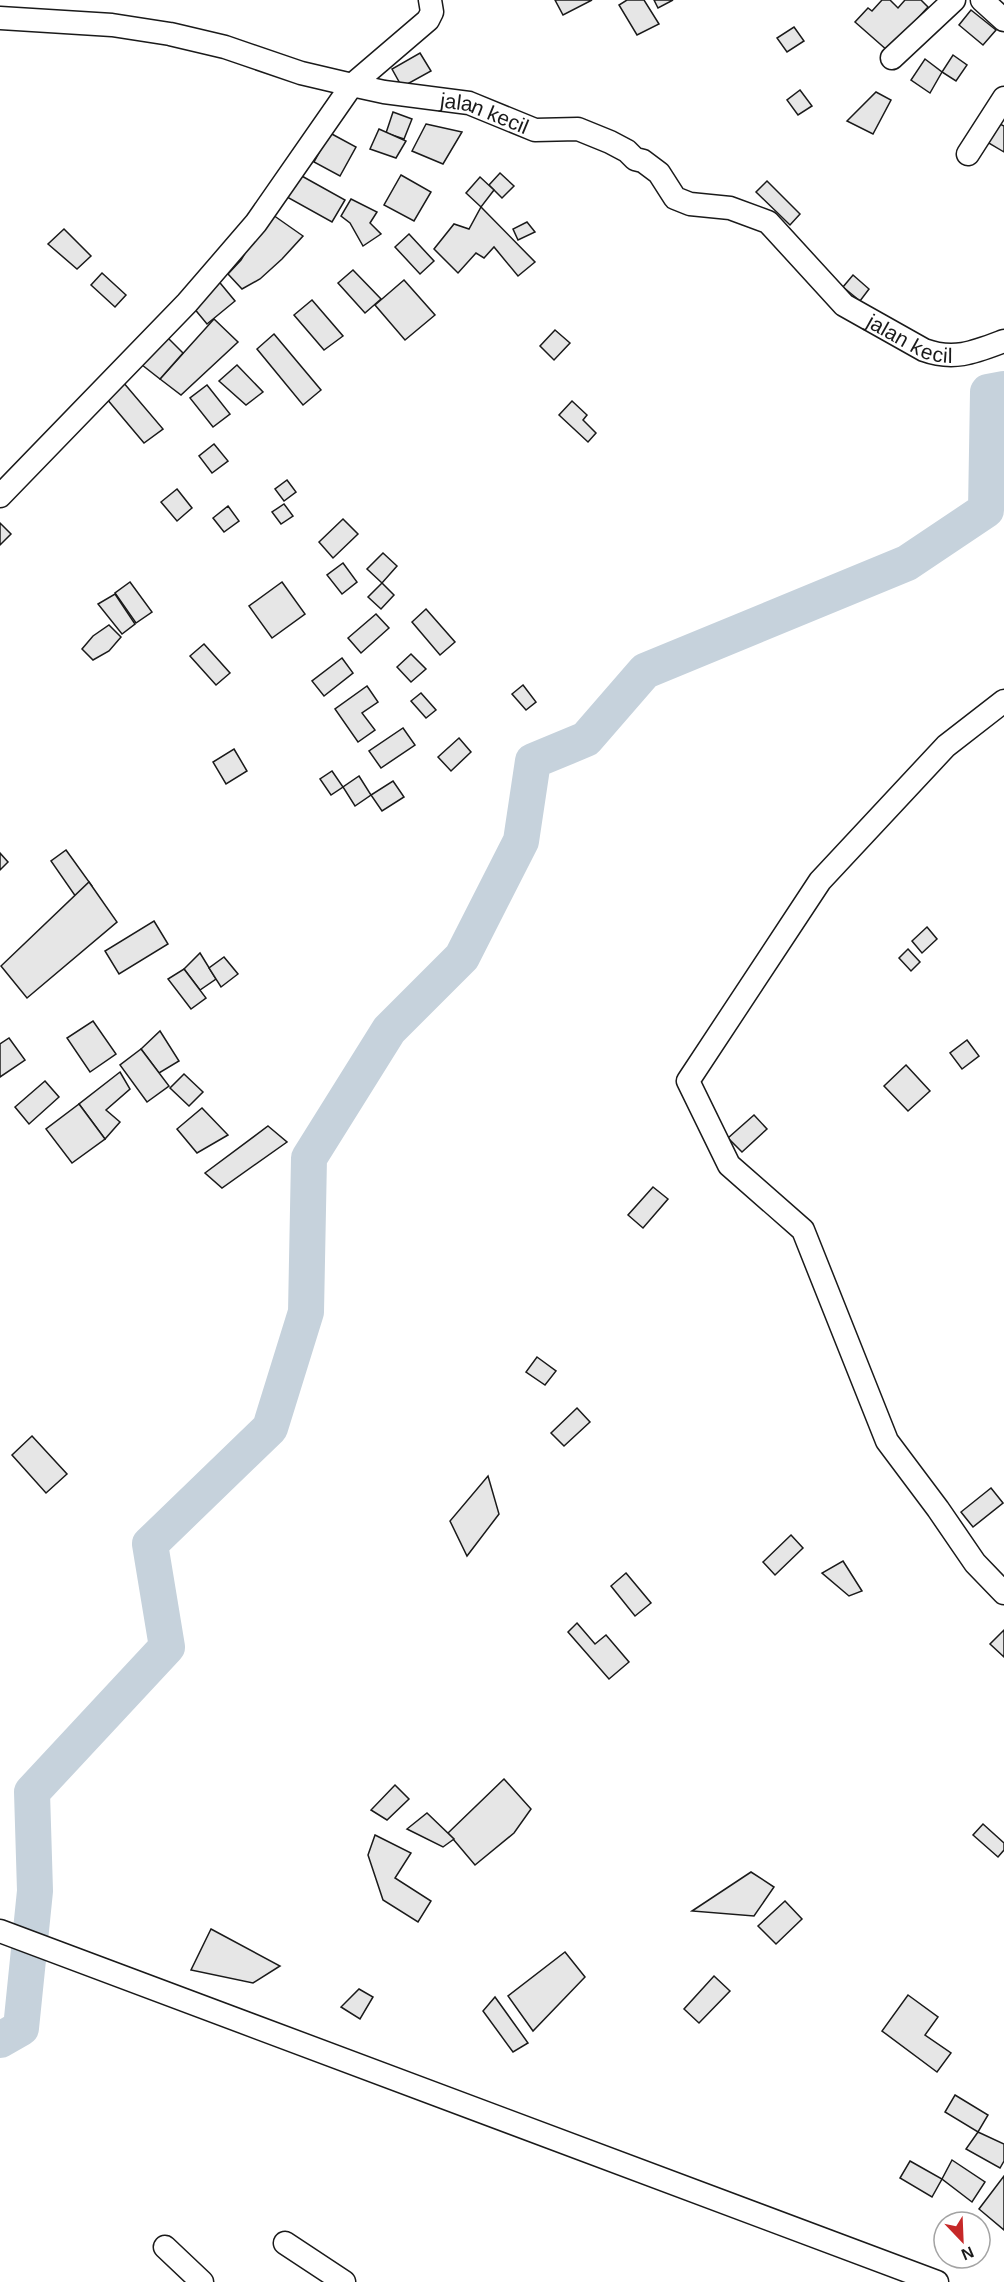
<svg xmlns="http://www.w3.org/2000/svg" width="1004" height="2282" font-family="Helvetica,sans-serif">
<rect width="100%" height="100%" fill="#fff"/>
<g fill="none" stroke-linecap="round" stroke-linejoin="round">
<path stroke="#c6d2dc" stroke-width="36" d="M0,2040L21,2028L35,1891L32,1792L167,1647L150,1544L270,1428L306,1312L309,1158L389,1030L462,957L521,841L533,761L586,739L645,671L907,563L986,510L988,392L1004,389"/>
</g>
<g fill="#e6e6e6" stroke="#1a1a1a" stroke-width="1.5">
<path d="M555,0H592L563,15Z"/>
<path d="M627,0H644L659,24L637,35L619,5Z"/>
<path d="M654,0H673L658,8Z"/>
<path d="M882,0H890L898,8L905,0H921L928,7L888,51L855,22L868,8L872,11Z"/>
<path d="M971,10L996,30L983,45L959,25Z"/>
<path d="M794,27L804,41L787,52L777,38Z"/>
<path d="M420,53L431,71L402,87L392,69Z"/>
<path d="M953,55L967,65L956,81L942,72Z"/>
<path d="M925,59L942,72L930,93L911,80Z"/>
<path d="M800,90L812,106L798,115L787,100Z"/>
<path d="M876,92L891,100L873,134L847,121Z"/>
<path d="M393,112L412,119L404,139L386,133Z"/>
<path d="M998,123L1004,126V152L987,142Z"/>
<path d="M426,124L462,132L443,164L412,151Z"/>
<path d="M379,129L406,141L396,158L370,149Z"/>
<path d="M330,133L356,147L340,176L314,162Z"/>
<path d="M500,173L514,186L502,198L489,185Z"/>
<path d="M300,175L345,200L332,222L287,197Z"/>
<path d="M401,175L431,192L414,221L384,205Z"/>
<path d="M480,177L494,190L481,207L466,193Z"/>
<path d="M767,181L800,214L790,225L756,192Z"/>
<path d="M351,199L377,212L370,223L381,234L363,246L350,223L341,216Z"/>
<path d="M481,207L535,262L518,276L494,247L484,258L476,253L458,273L434,249L454,224L469,229Z"/>
<path d="M273,215L303,236L282,259L260,279L242,289L228,274L241,260L255,237Z"/>
<path d="M527,222L535,232L518,240L513,229Z"/>
<path d="M64,229L91,256L77,269L48,244Z"/>
<path d="M409,234L434,261L420,274L395,247Z"/>
<path d="M353,270L381,299L365,313L338,283Z"/>
<path d="M102,273L126,295L115,307L91,285Z"/>
<path d="M853,275L869,289L860,301L843,287Z"/>
<path d="M216,278L235,301L207,324L188,301Z"/>
<path d="M404,280L435,315L405,340L375,305Z"/>
<path d="M312,300L343,336L324,350L294,315Z"/>
<path d="M214,319L238,342L181,395L160,379Z"/>
<path d="M555,330L570,343L554,360L540,346Z"/>
<path d="M163,333L183,353L160,379L137,361Z"/>
<path d="M274,334L321,390L303,405L257,349Z"/>
<path d="M237,365L263,392L246,405L219,381Z"/>
<path d="M117,375L163,429L144,443L101,392Z"/>
<path d="M207,385L230,414L213,427L190,398Z"/>
<path d="M572,401L587,415L583,420L596,433L588,442L559,415Z"/>
<path d="M214,444L228,461L212,473L199,456Z"/>
<path d="M287,480L296,492L284,501L275,489Z"/>
<path d="M177,489L192,508L177,521L161,502Z"/>
<path d="M284,504L293,516L281,524L272,512Z"/>
<path d="M228,506L239,521L224,532L213,518Z"/>
<path d="M343,519L358,534L333,558L319,542Z"/>
<path d="M0,523L11,534L0,545Z"/>
<path d="M383,553L397,566L382,583L367,569Z"/>
<path d="M343,563L357,582L342,594L327,575Z"/>
<path d="M130,582L152,612L136,623L115,593Z"/>
<path d="M282,582L305,614L272,638L249,606Z"/>
<path d="M382,583L394,595L381,609L368,597Z"/>
<path d="M115,594L135,624L122,634L98,604Z"/>
<path d="M426,609L455,642L440,655L412,622Z"/>
<path d="M376,614L389,628L361,653L348,638Z"/>
<path d="M109,625L121,637L109,651L93,660L82,649L93,636Z"/>
<path d="M204,644L230,673L216,685L190,656Z"/>
<path d="M411,654L426,669L411,682L397,667Z"/>
<path d="M342,658L353,673L324,696L312,681Z"/>
<path d="M523,685L536,702L526,710L512,694Z"/>
<path d="M367,686L378,702L362,713L375,730L358,742L335,709Z"/>
<path d="M421,693L436,710L426,718L411,701Z"/>
<path d="M403,728L415,745L381,768L369,751Z"/>
<path d="M459,738L471,752L451,771L438,757Z"/>
<path d="M234,749L247,771L226,784L213,762Z"/>
<path d="M332,771L343,787L331,795L320,779Z"/>
<path d="M359,776L371,795L355,806L343,787Z"/>
<path d="M393,781L404,797L382,811L371,795Z"/>
<path d="M66,850L92,886L76,897L51,861Z"/>
<path d="M0,853L8,862L0,870Z"/>
<path d="M89,882L117,922L27,998L1,966Z"/>
<path d="M154,921L168,944L119,974L105,951Z"/>
<path d="M927,927L937,939L922,953L912,941Z"/>
<path d="M908,949L920,962L911,971L899,958Z"/>
<path d="M200,953L216,979L200,990L184,969Z"/>
<path d="M224,957L238,974L221,987L209,968Z"/>
<path d="M184,969L206,998L191,1009L168,979Z"/>
<path d="M93,1021L116,1054L90,1072L67,1038Z"/>
<path d="M160,1031L179,1061L159,1073L141,1049Z"/>
<path d="M9,1038L25,1060L0,1077V1044Z"/>
<path d="M967,1040L979,1056L962,1069L950,1053Z"/>
<path d="M141,1049L169,1086L147,1102L120,1065Z"/>
<path d="M906,1065L930,1091L908,1111L884,1086Z"/>
<path d="M120,1072L130,1089L106,1110L120,1122L105,1139L79,1104Z"/>
<path d="M184,1074L203,1092L189,1106L170,1088Z"/>
<path d="M45,1081L59,1097L29,1124L15,1107Z"/>
<path d="M79,1104L105,1139L72,1163L46,1129Z"/>
<path d="M202,1108L228,1135L197,1153L177,1129Z"/>
<path d="M754,1115L767,1129L742,1152L728,1138Z"/>
<path d="M268,1126L287,1142L222,1188L205,1173Z"/>
<path d="M653,1187L668,1199L643,1228L628,1215Z"/>
<path d="M537,1357L556,1371L545,1385L526,1372Z"/>
<path d="M577,1408L590,1422L564,1446L551,1433Z"/>
<path d="M32,1436L67,1474L46,1493L12,1455Z"/>
<path d="M488,1476L499,1514L467,1556L450,1521Z"/>
<path d="M991,1488L1003,1503L973,1527L961,1512Z"/>
<path d="M791,1535L803,1548L775,1575L763,1562Z"/>
<path d="M843,1561L862,1591L849,1596L822,1573Z"/>
<path d="M626,1573L651,1603L635,1616L611,1586Z"/>
<path d="M577,1623L595,1644L606,1635L629,1662L609,1679L568,1632Z"/>
<path d="M1004,1630V1657L990,1644Z"/>
<path d="M504,1779L531,1809L514,1833L475,1865L448,1833Z"/>
<path d="M395,1785L409,1799L387,1820L371,1810Z"/>
<path d="M427,1813L454,1839L443,1847L407,1829Z"/>
<path d="M983,1824L1004,1843V1850L998,1857L973,1835Z"/>
<path d="M375,1835L411,1853L395,1878L431,1901L418,1922L383,1900L368,1855Z"/>
<path d="M751,1872L774,1887L754,1916L692,1911Z"/>
<path d="M785,1901L802,1919L776,1944L758,1926Z"/>
<path d="M211,1929L280,1966L253,1983L191,1970Z"/>
<path d="M565,1952L585,1977L533,2031L508,1996Z"/>
<path d="M714,1976L730,1991L699,2023L684,2009Z"/>
<path d="M359,1989L373,1997L360,2019L341,2007Z"/>
<path d="M908,1995L938,2017L925,2035L951,2053L937,2072L882,2031Z"/>
<path d="M495,1997L528,2043L513,2052L483,2011Z"/>
<path d="M955,2095L988,2115L978,2132L945,2112Z"/>
<path d="M978,2132L1004,2144V2161L1000,2168L966,2149Z"/>
<path d="M952,2160L985,2182L972,2202L942,2179Z"/>
<path d="M910,2161L942,2179L932,2197L900,2178Z"/>
<path d="M1004,2176V2230L979,2209Z"/>
</g>
<g fill="none" stroke-linecap="round" stroke-linejoin="round">
<defs>
<g id="minor">
<path d="M982,0L1004,20"/>
<path id="s1" d="M0,18L112,25L170,34L225,47L301,73L352,85L384,92L469,103L535,130L578,129L610,142L627,151L635,159L643,161L659,173L675,198L690,204L730,208L768,222L844,305L924,350C954,361 975,352 1004,341"/>
<path d="M892,58L954,0"/>
<path d="M968,154L1004,98"/>
<path d="M0,496L187,303L256,223L352,85L428,20L432,12L430,0"/>
<path d="M1004,701L946,746L820,881L688,1081L729,1165L803,1230L887,1441L938,1509L975,1563L1004,1593"/>
<path d="M0,1931L937,2282"/>
<path d="M285,2243L344,2282"/>
<path d="M165,2247L202,2282"/>
</g>
</defs>
<use href="#minor" stroke="#1a1a1a" stroke-width="25"/>
<use href="#minor" stroke="#fff" stroke-width="22"/>
</g>
<g text-anchor="middle" dominant-baseline="central" stroke-width="4.5" stroke-linejoin="round" paint-order="stroke">
<g font-size="21" fill="#1a1a1a" stroke="#fff">
<text stroke="none"><textPath href="#s1" startOffset="496">jalan kecil</textPath></text>
<text stroke="none"><textPath href="#s1" startOffset="1000">jalan kecil</textPath></text>
</g>
</g>
<g transform="translate(962 2240) rotate(157)"><circle r="28" fill="#ffffff" stroke="#a3a3a3" stroke-width="1.5"/>
<path d="M0-4.5L10 22L0 15L-10 22Z" fill="#c62828"/>
<text y="-9" font-size="16" font-weight="bold" text-anchor="middle" fill="#1a1a1a">N</text>
</g>
</svg>
